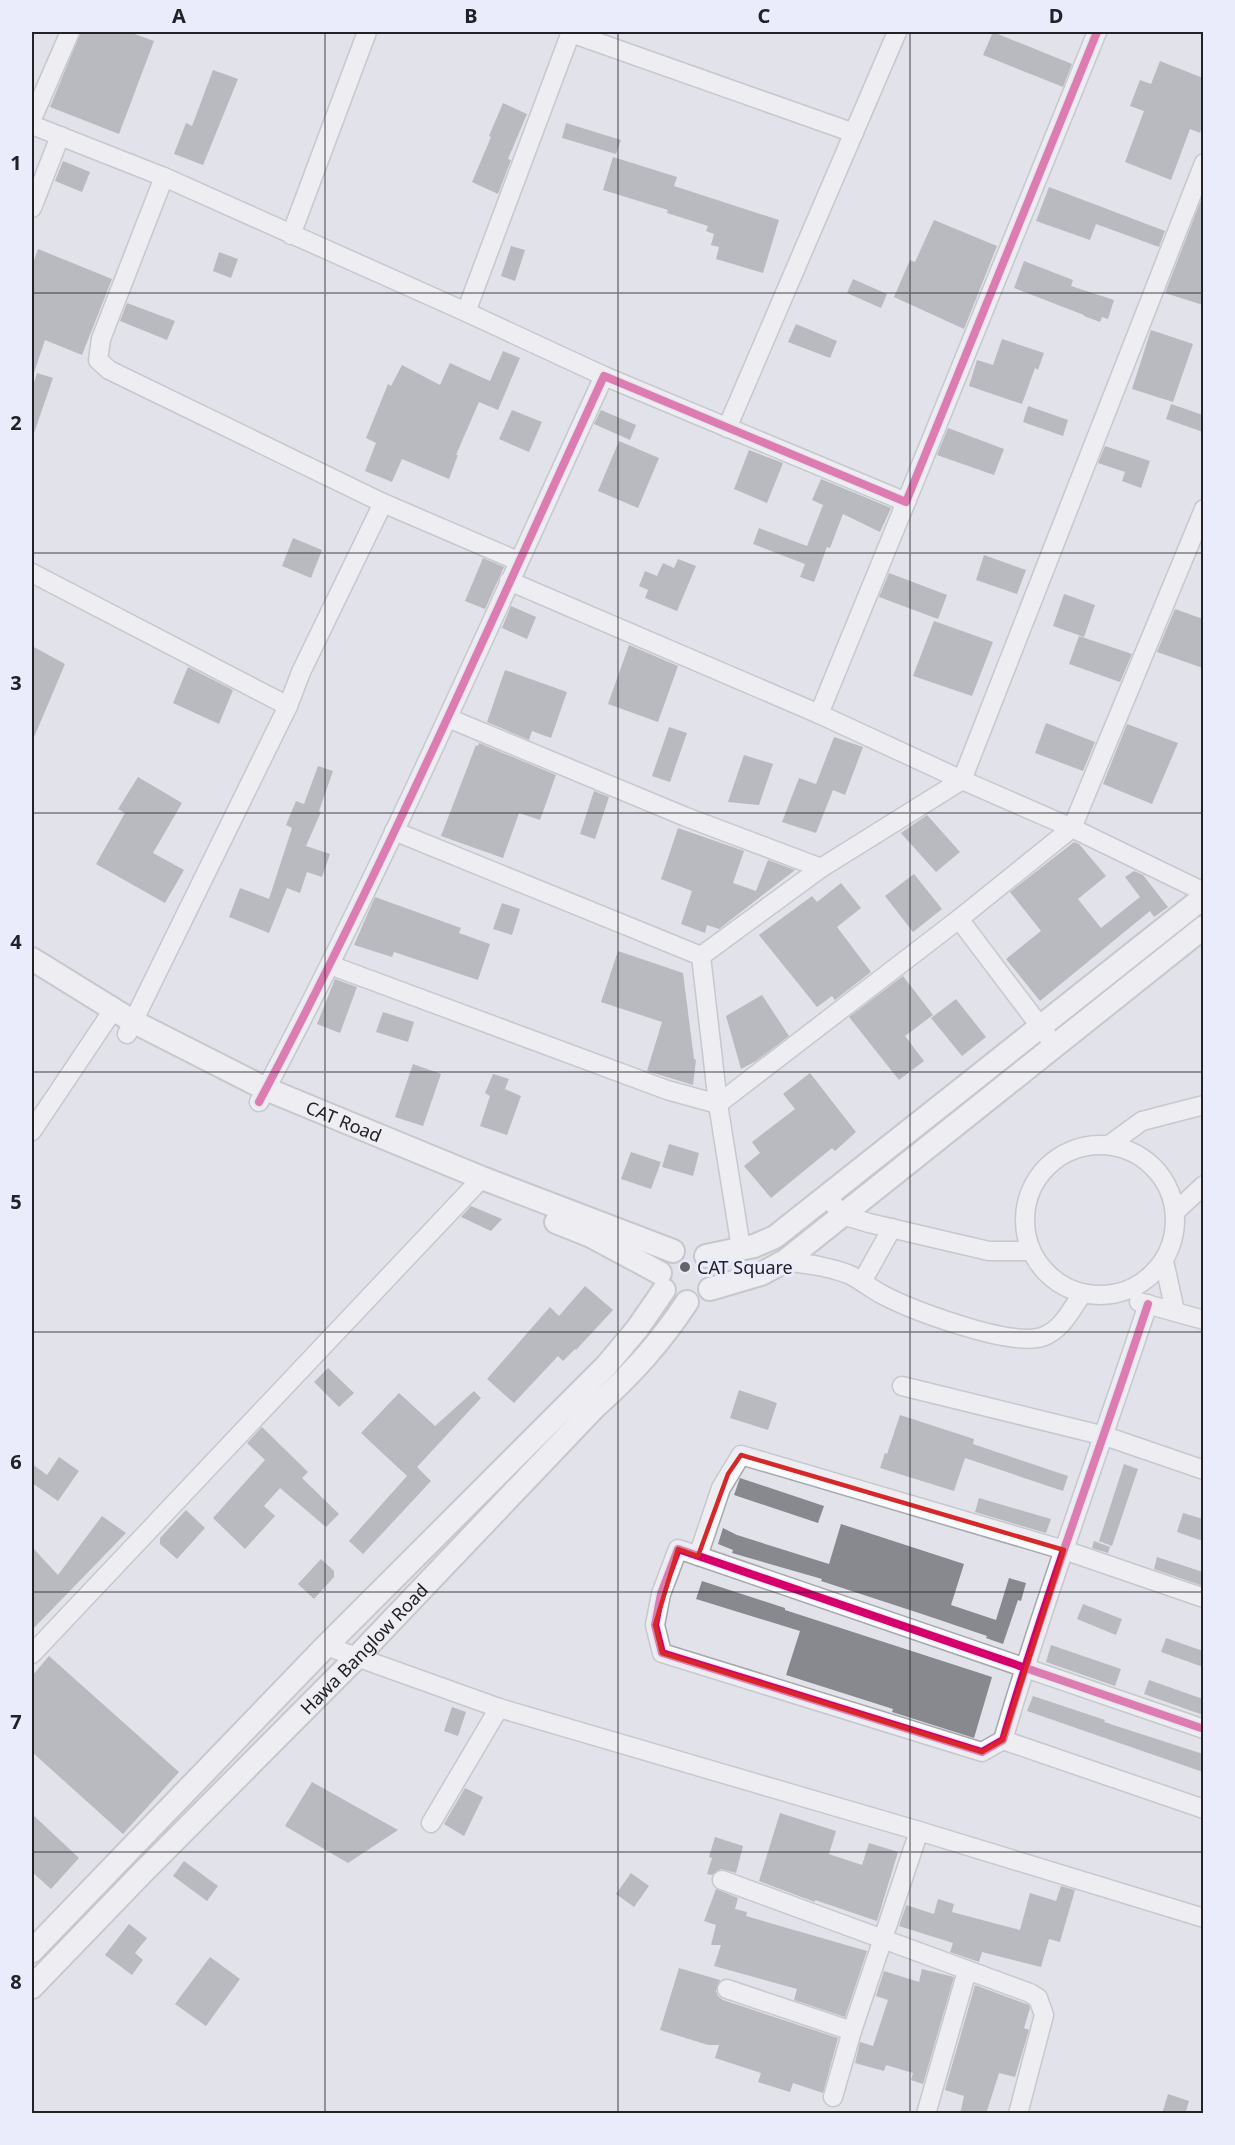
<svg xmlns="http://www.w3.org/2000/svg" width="1235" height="2145" font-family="'Noto Sans',sans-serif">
<rect width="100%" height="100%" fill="#e1e2ea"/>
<g fill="#88898f">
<path d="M81,32H129L154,41L119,134L50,107Z"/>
<path d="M993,32L1072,64L1063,87L983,55Z"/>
<path d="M1160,61L1203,78V123L1200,133L1190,129L1171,180L1125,162L1144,111L1130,106L1140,80L1151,84Z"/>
<path d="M213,70L238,79L203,165L174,154L186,123L192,126Z"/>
<path d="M503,103L527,114L508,159L511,160L498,194L472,182L491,137L489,136Z"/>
<path d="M566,123L621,140L616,154L562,138Z"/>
<path d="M613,157L677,177L674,186L779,220L763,273L716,259L719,247L711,245L714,234L706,231L708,226L667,213L668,210L603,190Z"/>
<path d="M63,161L90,172L82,192L55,181Z"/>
<path d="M1049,187L1165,231L1159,247L1096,224L1090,240L1036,221Z"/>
<path d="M1203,195V305L1165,293Z"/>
<path d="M934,220L997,246L964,329L894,297L910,260L915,262Z"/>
<path d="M511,246L525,250L515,281L501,276Z"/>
<path d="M38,249L112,279L82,355L45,340L34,373L32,372V266Z"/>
<path d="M219,252L238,259L231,278L213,271Z"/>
<path d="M1024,261L1073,280L1071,286L1114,300L1108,319L1102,317L1100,322L1084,316V315L1014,288Z"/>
<path d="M853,279L887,294L881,308L847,293Z"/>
<path d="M127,303L175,321L167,340L120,321Z"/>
<path d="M796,324L837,341L830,358L788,342Z"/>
<path d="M1151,330L1193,344L1173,402L1132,389Z"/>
<path d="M1002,339L1044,353L1038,370L1035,368L1022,404L969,386L977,360L993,365Z"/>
<path d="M503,351L520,358L498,410L479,402L456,455H458L449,479L402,459L392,482L365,471L376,443L366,438L388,384L391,386L402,365L440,385L450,363L490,381Z"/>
<path d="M37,373L53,378L34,433H32V389Z"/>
<path d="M1171,404L1203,415V432L1166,419Z"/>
<path d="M1028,406L1068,420L1063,436L1023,422Z"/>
<path d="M512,410L542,422L529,452L499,439Z"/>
<path d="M601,410L636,425L630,440L594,424Z"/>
<path d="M948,428L1004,449L994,475L937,455Z"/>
<path d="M619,441L659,458L638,508L598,491Z"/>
<path d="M1105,446L1150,461L1141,488L1122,481L1125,472L1098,463Z"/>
<path d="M749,450L783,463L767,503L734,489Z"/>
<path d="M821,479L891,508L880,532L843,514L830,548L827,547L814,582L800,577L805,564L753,544L759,528L807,546L823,505L812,500Z"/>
<path d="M293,538L322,550L311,578L282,566Z"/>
<path d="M984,555L1026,570L1017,594L976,580Z"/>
<path d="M483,558L504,567L485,609L465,601Z"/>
<path d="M678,559L696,566L677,611L645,598L648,590L639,586L645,571L657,576L663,563L674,568Z"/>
<path d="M889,573L947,595L938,619L879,597Z"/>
<path d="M1064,594L1095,605L1084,637L1053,626Z"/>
<path d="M511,606L536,617L527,639L502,628Z"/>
<path d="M1175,609L1203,619V668L1157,652Z"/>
<path d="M934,621L993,642L972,696L913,676Z"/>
<path d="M1079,636L1132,654L1120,682L1069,664Z"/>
<path d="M629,645L678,666L658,722L608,704Z"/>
<path d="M32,646L65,664L32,742Z"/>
<path d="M188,667L233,690L219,724L173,703Z"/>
<path d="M505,670L567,692L551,738L532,731L529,740L487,722Z"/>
<path d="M1046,723L1095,742L1083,771L1035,753Z"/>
<path d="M1127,724L1178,743L1152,804L1103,784Z"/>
<path d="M669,727L687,733L670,782L652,776Z"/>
<path d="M834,737L863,747L845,795L833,790L816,833L782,822L799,778L816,784Z"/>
<path d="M479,743L556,775L540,820L519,813L503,858L441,836L476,745L478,746Z"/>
<path d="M744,755L773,764L759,805L728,802Z"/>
<path d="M318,766L333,771L319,811L321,812L306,846L330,854L322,877L307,872L300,893L287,888L269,933L229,917L240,888L269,899L292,828L286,825L296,801L304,804Z"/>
<path d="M138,777L182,803L153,853L184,870L165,903L96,864L125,813L118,809Z"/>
<path d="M594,791L609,797L595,839L580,834Z"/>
<path d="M927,815L960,852L936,872L901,833Z"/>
<path d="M678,828L744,851L733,883L756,891L768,860L795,870L719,929L707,925L705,933L681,924L692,891L661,879Z"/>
<path d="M1074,842L1079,844L1106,876L1078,899L1101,928L1140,897L1125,877L1134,871L1143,875L1168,907L1154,917L1150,911L1040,1001L1006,959L1041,931L1010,892Z"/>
<path d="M914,874L942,909L913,932L885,896Z"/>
<path d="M841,883L861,908L837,927L871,972L835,1000L832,996L817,1007L759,935L812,896L817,902Z"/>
<path d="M375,897L461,928L459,933L490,944L478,980L394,952L392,957L354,945Z"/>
<path d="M502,903L520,909L512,935L493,929Z"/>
<path d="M618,951L683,973L694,1059L696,1060L693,1085L647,1071L662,1022L601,1002Z"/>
<path d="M903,976L933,1015L905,1036L924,1061L899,1080L849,1017Z"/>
<path d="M335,979L357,987L340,1033L317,1024Z"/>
<path d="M762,995L789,1036L756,1061L741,1069L726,1016Z"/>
<path d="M956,999L986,1037L962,1056L931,1018Z"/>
<path d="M383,1012L414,1022L408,1042L376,1032Z"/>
<path d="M413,1064L441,1074L423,1126L395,1117Z"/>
<path d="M810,1073L856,1132L835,1151L832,1148L771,1198L744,1166L760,1153L752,1142L795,1109L783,1094Z"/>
<path d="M493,1074L509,1079L505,1089L521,1096L507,1135L480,1126L490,1096L485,1093Z"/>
<path d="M669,1144L699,1153L693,1176L662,1167Z"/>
<path d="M631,1152L661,1162L651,1189L621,1179Z"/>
<path d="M471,1206L502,1219L491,1231L461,1217Z"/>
<path d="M585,1286L613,1310L576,1350L575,1349L563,1361L558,1356L514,1403L487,1379L550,1307L559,1316Z"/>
<path d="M328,1368L354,1393L339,1407L314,1382Z"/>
<path d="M739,1390L777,1403L768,1430L730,1418Z"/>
<path d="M474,1391L481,1398L417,1467L431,1481L363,1554L349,1541L407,1476L361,1433L399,1393L435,1426Z"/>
<path d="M900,1415L974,1439L973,1444L1068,1476L1063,1491L965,1458L954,1491L880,1468L885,1453L887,1454Z"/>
<path d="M262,1427L308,1472L302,1478L339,1514L326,1527L280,1488L264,1506L275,1516L245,1549L213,1518L265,1460L247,1443Z"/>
<path d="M59,1457L79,1471L58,1501L32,1483V1464L47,1475Z"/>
<path d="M1124,1464L1138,1469L1112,1546L1099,1541Z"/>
<path d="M740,1478L824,1506L818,1523L734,1495Z"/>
<path d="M979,1498L1051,1519L1046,1533L975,1512Z"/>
<path d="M186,1510L205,1528L177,1559L160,1544V1538Z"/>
<path d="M1183,1513L1203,1519V1541L1177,1532Z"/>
<path d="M102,1516L126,1533L32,1630V1547L58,1575Z"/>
<path d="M841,1524L964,1564L951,1605L996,1620L1009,1578L1026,1583L1021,1601L1018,1600L1003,1644L986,1638L987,1636L925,1615L821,1581L822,1579L732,1553L733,1550L718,1544L723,1528L737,1535L829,1564Z"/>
<path d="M1094,1541L1110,1547L1108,1553L1092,1548Z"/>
<path d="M1157,1557L1203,1572V1586L1154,1569Z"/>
<path d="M321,1559L334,1571V1577L314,1599L298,1584Z"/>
<path d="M702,1581L785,1608V1610L992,1677L974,1738L892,1712L893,1709L786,1675L800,1631L696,1599Z"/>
<path d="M1083,1604L1122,1619L1116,1635L1077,1619Z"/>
<path d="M1166,1638L1203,1651V1667L1161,1652Z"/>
<path d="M1051,1645L1121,1669L1115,1686L1046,1662Z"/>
<path d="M49,1656L179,1772L123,1834L32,1752V1676Z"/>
<path d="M1149,1680L1203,1699V1715L1144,1694Z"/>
<path d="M1033,1696L1105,1720L1104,1722L1203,1754V1772L1027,1711Z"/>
<path d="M452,1707L466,1712L458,1736L444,1731Z"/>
<path d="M312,1782L398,1830L348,1863L285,1826Z"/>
<path d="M465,1788L483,1797L464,1836L444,1824Z"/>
<path d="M780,1813L836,1831L829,1854L862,1865L869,1843L898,1852L877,1921L815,1900V1902L759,1881Z"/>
<path d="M32,1814L79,1858L51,1889L32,1872Z"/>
<path d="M715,1837L743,1846L736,1873L721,1869L712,1875L707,1874L712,1858L709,1857Z"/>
<path d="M184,1861L218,1886L207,1901L173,1876Z"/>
<path d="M631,1873L649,1886L634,1907L616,1894Z"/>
<path d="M1061,1886L1075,1890L1060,1942L1049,1939L1041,1967L982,1952L979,1962L950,1952L953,1943L899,1926L907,1903L906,1905L934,1914L938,1899L954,1904L952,1912L1020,1930L1030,1893L1056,1901Z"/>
<path d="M716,1889L738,1898L735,1909L747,1912L746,1916L867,1951L845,2017L794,2000L797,1989L714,1966L721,1945H711L716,1925L704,1921Z"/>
<path d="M129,1924L147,1938L135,1953L143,1960L132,1975L105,1955Z"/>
<path d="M210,1957L240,1979L206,2026L175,2004Z"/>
<path d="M679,1968L720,1980L716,1991L718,1996L723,2000L838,2038L823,2093L793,2083L790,2092L758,2082L761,2073L715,2058L719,2045H708L660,2030Z"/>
<path d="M922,1969L954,1977L923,2084L911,2080L913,2073L886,2065L884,2071L855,2063L860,2042L873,2046L888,2000L876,1996L884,1971L919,1982Z"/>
<path d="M975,1985L1029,2005L1030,2008L1024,2028L1029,2030L1015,2077L999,2073L986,2114H960L964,2096L945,2090Z"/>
<path d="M1168,2094L1189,2101L1185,2114H1162Z"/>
</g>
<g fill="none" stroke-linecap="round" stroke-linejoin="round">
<defs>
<g id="minor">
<path d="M571,33L854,133"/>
<path d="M32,119L70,32"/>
<path d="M32,125L164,177L466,312L604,376"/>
<path d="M164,177L101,339L98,360L109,370L383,503L518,561"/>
<path d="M32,208L60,136"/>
<path d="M291,235L367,32"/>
<path d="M466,312L571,32"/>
<path d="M727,428L897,32"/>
<path d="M906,502L819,714L962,780L1204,163"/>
<path d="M1204,509L1072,828L1204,892"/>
<path d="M32,573L288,706"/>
<path d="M509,581L819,714"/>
<path d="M448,718L686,817L821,868"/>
<path d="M394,831L701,956"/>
<path d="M330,965L667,1090L718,1104L959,919L1055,1046"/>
<path d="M127,1034L288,706L301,672L383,503"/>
<path d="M259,1102C385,865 492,619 604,376L906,502L1097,32"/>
<path d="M32,1131L113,1010"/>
<circle cx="1100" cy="1220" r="75"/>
<path d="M1109,1145L1142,1121L1204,1105"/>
<path d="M827,1196L842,1215L869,1223L989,1251H1030"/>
<path d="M1175,1212L1204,1185"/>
<path d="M741,1248L718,1104L701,956L821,868L962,780L1072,828L959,919"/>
<path d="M785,1261C806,1264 827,1266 848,1274C860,1279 871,1289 883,1295C914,1311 1010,1347 1042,1337C1062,1330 1071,1310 1082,1294"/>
<path d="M1164,1261L1175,1311"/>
<path d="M862,1282L892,1228"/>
<path d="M1139,1302L1204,1320"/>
<path d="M1148,1304C1100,1450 1046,1593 1003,1740L982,1752L662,1653L655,1625L661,1594L678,1549L1204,1729"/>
<path d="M902,1386L1105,1436L1204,1470"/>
<path d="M698,1556L721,1488L741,1455L1064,1550L1204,1598"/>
<path d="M326,1646L499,1708L919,1831L1204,1918"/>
<path d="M32,1654L482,1178"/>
<path d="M1003,1740L1204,1809"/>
<path d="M431,1823L499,1708"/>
<path d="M722,1880L1030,1993L1038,1998L1044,2015L1018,2114"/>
<path d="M727,1989L852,2031"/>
<path d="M833,2097L852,2031L919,1831"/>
<path d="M926,2114L967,1971"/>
</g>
<g id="tertiary">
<path id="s1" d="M32,959L134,1022L266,1089L482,1178L673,1251"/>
<path d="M556,1222L591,1236L660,1273"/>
<path d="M706,1256L754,1246L775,1237L1204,897"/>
<path d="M710,1289L761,1274L785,1261L1204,927"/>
<path d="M32,1951L326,1646L606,1366L637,1329L664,1290"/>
<path id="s2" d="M32,1987L143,1872L357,1657L595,1407C632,1374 660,1343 687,1302"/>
</g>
</defs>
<use href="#minor" stroke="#a7a7ae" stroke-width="21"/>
<use href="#tertiary" stroke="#a7a7ae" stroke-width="26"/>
<use href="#minor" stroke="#fafbfc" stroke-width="18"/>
<use href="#tertiary" stroke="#fafbfc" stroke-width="22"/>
<defs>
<g id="cycleway">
<path d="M259,1102C385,865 492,619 604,376L906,502L1097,32"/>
<path d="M1148,1304C1100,1450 1046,1593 1003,1740L982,1752L662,1653L655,1625L661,1594L678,1549L1204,1729"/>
</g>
</defs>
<use href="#cycleway" stroke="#eaebfb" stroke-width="11"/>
<use href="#cycleway" stroke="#d6006c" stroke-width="8"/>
</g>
<path d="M0 0H1235V2145H0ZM741,1455L1064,1550L1003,1740L982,1752L662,1653L655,1625L678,1549L698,1556L728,1474Z" fill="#e1e2ea" fill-opacity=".55" fill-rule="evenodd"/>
<path fill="none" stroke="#d62828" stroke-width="4.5" stroke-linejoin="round" d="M741,1455L1064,1550L1003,1740L982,1752L662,1653L655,1625L678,1549L698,1556L728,1474Z"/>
<path fill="none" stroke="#212127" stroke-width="1.5" stroke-opacity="0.55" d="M325,32V2114M618,32V2114M910,32V2114M32,293H1204M32,553H1204M32,813H1204M32,1072H1204M32,1332H1204M32,1592H1204M32,1852H1204"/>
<circle fill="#64656b" stroke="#eaebfb" stroke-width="2" cx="685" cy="1267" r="6"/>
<g text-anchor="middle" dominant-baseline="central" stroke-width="6" stroke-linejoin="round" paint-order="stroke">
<g font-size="18" fill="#212127" stroke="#eaebfb">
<text stroke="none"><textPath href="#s1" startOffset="352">CAT Road</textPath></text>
<text stroke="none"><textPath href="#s2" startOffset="474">Hawa Banglow Road</textPath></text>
</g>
<g font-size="18" fill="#212127" stroke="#eaebfb" text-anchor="start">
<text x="697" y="1267">CAT Square</text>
</g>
</g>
<rect width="1235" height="2145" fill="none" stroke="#eaebfb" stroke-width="66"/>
<rect x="33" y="33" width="1169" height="2079" fill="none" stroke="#212127" stroke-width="2"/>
<g font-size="20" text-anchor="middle" font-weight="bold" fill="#212127">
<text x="179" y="23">A</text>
<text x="471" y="23">B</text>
<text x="764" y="23">C</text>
<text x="1056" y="23">D</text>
<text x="16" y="170">1</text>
<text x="16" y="430">2</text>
<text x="16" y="690">3</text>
<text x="16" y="949">4</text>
<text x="16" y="1209">5</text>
<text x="16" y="1469">6</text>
<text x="16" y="1729">7</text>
<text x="16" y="1989">8</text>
</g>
</svg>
